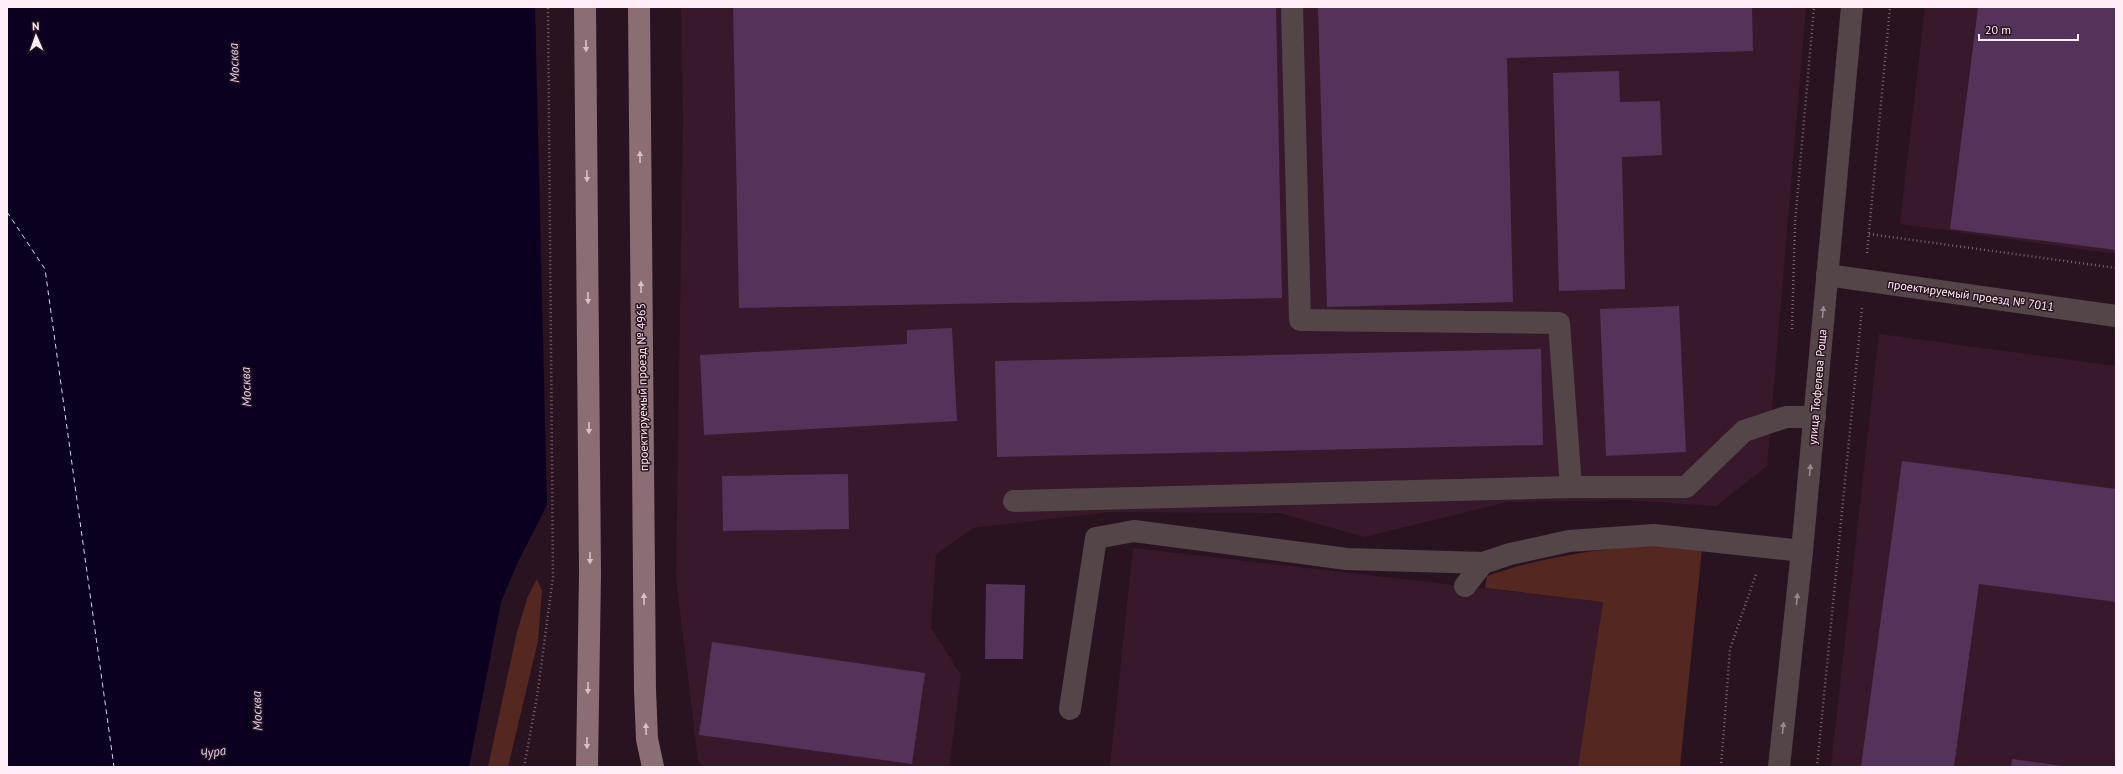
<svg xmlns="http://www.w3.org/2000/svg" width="2123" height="774" font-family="'PT Sans',sans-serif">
<rect width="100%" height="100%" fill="#2a1321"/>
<g fill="#37192b">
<path d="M681,7H1806L1767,466L1716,506L1626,500L1507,502L1364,537L1280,513L1109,512L973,528L936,554L931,628L961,675L949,767H703L698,760L676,578L683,119Z"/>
<path d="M1925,7H2116V254L1900,224Z"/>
<path d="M1879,334L2116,366V767H1831Z"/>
<path d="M1133,548L1603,602L1578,767H1110Z"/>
</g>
<g fill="#542720">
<path d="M1654,545L1702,549L1680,767H1578L1603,602L1485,588L1487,576C1542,557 1597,549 1654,545Z"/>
<path d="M537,579L542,591L538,641L508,767H488L517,632L528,596Z"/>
</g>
<path fill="#0c0020" d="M7,7H535L547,505L517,564L501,602L469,767H7Z"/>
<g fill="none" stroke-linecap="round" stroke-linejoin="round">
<path stroke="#ddd5f3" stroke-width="1" stroke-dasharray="5 4" stroke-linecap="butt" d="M7,212L45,269L114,767"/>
</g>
<g fill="#533359">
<path d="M733,7H1276L1282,298L739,308Z"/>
<path d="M1318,7H1752L1753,51L1507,58L1513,302L1327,307Z"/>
<path d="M1978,7H2116V250L1950,229Z"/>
<path d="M1619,71L1620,102L1660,101L1662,155L1622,157L1625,289L1559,291L1553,73Z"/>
<path d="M1679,306L1686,452L1606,456L1600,309Z"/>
<path d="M952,328L957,421L704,435L700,355L907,344V330Z"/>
<path d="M1541,349L1543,445L997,457L995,361Z"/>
<path d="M1902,461L2116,489V602L1979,584L1954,767H1861Z"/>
<path d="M848,474L849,529L723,531L722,476Z"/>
<path d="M986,584L1025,585L1023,659H985Z"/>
<path d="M712,642L925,673L912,764L699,735Z"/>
<path d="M2012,759L2063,766V767H2011Z"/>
</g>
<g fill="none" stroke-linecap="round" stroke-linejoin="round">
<g stroke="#7b6672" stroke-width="2.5" stroke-dasharray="1 3" stroke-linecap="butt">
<path d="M1869,234L2116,268"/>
<path d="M1867,253L1890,7"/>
<path d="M1792,329L1795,223L1814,7"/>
<path d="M524,767L537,697L553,577L548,7"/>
<path d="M1721,767L1730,649L1756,574"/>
<path d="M1817,767L1862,308"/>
</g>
<g stroke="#544548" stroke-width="22">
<path d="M1292,7L1300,320L1559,323L1571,487"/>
<path d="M1827,275L2116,316"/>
<path d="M1014,501L1571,487H1686L1744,431L1786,417H1815"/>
<path d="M1465,586L1483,563L1510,554L1569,541L1654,535L1802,551"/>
<path d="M1070,709L1096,538L1134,531L1347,559L1483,563"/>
<path d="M1779,767L1802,551L1852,7"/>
</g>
<g stroke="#8b6e73" stroke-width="22">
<path d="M585,7L590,573L587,767"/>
<path d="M639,7L645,690L647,739L653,767"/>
</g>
</g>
<defs><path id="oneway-solid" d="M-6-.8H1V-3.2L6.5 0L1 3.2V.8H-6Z"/></defs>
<g fill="#d6c1c9">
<use href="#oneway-solid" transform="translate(586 46) rotate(89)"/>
<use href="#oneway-solid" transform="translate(640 157) rotate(-91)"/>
<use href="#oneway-solid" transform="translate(587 176) rotate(89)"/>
<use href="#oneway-solid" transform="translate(641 287) rotate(-91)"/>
<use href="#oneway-solid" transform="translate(588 298) rotate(89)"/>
<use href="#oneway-solid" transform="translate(589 428) rotate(90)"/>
<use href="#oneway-solid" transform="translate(590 558) rotate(90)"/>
<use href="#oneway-solid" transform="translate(644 599) rotate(-91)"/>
<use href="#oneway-solid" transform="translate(588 688) rotate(91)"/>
<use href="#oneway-solid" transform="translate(646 729) rotate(-92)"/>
<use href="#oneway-solid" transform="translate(587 743) rotate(90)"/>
</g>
<g fill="#98898e">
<use href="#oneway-solid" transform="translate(1823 312) rotate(-85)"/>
<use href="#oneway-solid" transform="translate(1810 470) rotate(-85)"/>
<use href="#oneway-solid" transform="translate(1797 599) rotate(-84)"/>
<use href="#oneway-solid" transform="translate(1783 728) rotate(-84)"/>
</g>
<g text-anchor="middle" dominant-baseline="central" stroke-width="3" stroke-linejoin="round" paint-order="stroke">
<g font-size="12" fill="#ffeef7" stroke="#2a1321">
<text transform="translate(1971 295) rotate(8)">проектируемый проезд № 7011</text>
<text transform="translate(642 387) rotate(-91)">проектируемый проезд № 4965</text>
<text transform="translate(1817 387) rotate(-85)">улица Тюфелева Роща</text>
</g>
<g font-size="13" font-style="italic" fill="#ddd5f3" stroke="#2a1321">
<text transform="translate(234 63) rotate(-92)">Москва</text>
<text transform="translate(246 387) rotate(-92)">Москва</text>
<text transform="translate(257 711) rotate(-92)">Москва</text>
<text transform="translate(213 752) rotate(-9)">Чура</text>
</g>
</g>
<rect width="2123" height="774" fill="none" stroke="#ffeef7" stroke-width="16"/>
<g transform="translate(36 36) rotate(358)" stroke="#2a1321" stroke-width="3" paint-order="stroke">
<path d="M0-3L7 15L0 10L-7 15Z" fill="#ffeef7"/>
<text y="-6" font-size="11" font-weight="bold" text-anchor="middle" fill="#ffeef7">N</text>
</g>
<path d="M1979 34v6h99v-6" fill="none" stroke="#ffeef7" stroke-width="2"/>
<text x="1985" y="34" font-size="12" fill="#ffeef7" stroke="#2a1321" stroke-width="3" paint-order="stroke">20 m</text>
</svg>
